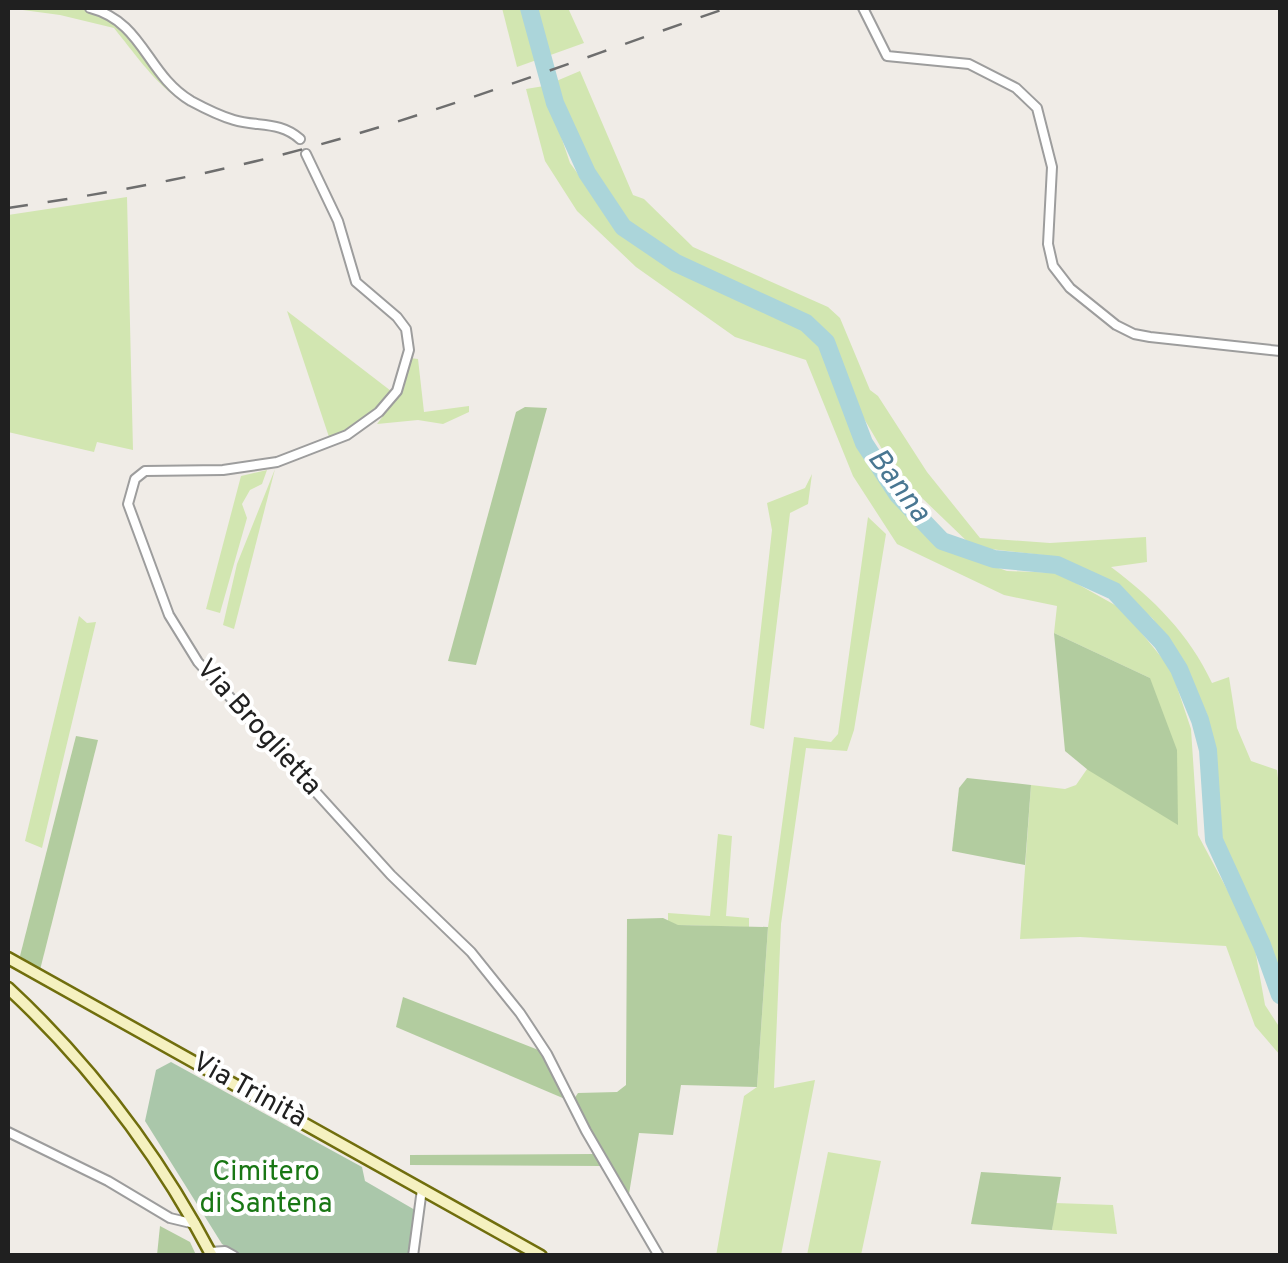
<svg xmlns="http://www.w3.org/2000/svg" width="1288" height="1263" font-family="Overpass,sans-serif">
<rect width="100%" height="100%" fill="#f0ece7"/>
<g fill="#d2e6b1">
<path d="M8,8H72L106,14L187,101L239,124C173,110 154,78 114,28L60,15Z"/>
<path d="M502,8H568L584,43L517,67Z"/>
<path d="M580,71L633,195L644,199L693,247L828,307L840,318L870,390L878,396L927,472L980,538L1050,543L1146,537L1147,562L1111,567C1154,599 1189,634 1212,683L1229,677L1237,728L1251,761L1277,770L1280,795V982L1259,922L1228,865L1215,818L1207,714L1183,664L1153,619L1119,589L1065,563L1043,555L973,547L896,473L856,405L831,339L807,318L681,261L631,227L590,174L554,82Z"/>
<path d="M544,86L570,163L618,229L669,266L799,326L820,344L857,443L891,497L939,547L1007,571L1058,573L1122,609L1171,669L1191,729L1198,835L1253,938L1265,1005L1280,1028V1055L1255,1026L1226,946L1080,937L1020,939L1031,785L1065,789L1076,785L1150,678L1054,633L1057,606L1004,595L897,544L853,476L806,360L735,337L636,267L577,211L545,161L526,89Z"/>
<path d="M127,197L133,450L97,442L94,452L8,432V215Z"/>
<path d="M287,311L391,391C374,415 356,427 329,437Z"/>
<path d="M410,358L418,359L424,412L469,406V412L443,424L418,420L377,424L404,388Z"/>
<path d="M275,469L234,629L223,625L237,564Z"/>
<path d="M267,470L262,484L250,490L242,504L247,518L220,613L206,609L241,476Z"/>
<path d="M812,474L808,504L790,513L764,729L750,725L772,530L767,503L805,488Z"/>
<path d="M868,517L886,534L854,730L847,751L806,748L781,924L774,1088L815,1080L781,1255L716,1256L744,1096L757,1087L768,927L794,737L831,742L838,734Z"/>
<path d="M79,616L87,623L96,622L42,848L25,841Z"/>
<path d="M718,834L732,836L726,916L749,918V927L677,925L668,921V913L710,916Z"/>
<path d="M828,1152L881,1161L861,1255H807Z"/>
<path d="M1055,1203L1113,1205L1117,1234L1052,1230Z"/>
</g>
<g fill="#b2cc9f">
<path d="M525,407L547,408L476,665L448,661L516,412Z"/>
<path d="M1054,633L1150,678L1177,750L1178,825L1088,770L1065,751Z"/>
<path d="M76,736L98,740L40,970L20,956Z"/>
<path d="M967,778L1031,785L1025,865L952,851L959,788Z"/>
<path d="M663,918L678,925L768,927L757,1087L681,1085L673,1135L639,1133L628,1200L574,1099L578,1093L617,1092L626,1085L627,919Z"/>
<path d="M403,997L541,1051L565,1099L396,1027Z"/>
<path d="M595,1154L602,1166L410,1165V1155Z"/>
<path d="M981,1172L1061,1177L1052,1230L971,1224Z"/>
<path d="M160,1226L190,1242L196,1255H157Z"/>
</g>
<path fill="#aac7aa" d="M171,1062L362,1167L365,1181L415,1210L408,1255H240L222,1244L145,1121L156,1070Z"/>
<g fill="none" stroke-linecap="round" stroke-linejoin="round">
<path stroke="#abd5da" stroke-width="18" d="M529,8L555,103L587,173L623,227L676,263L806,323L826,342L864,443L898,495L942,541L994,559L1057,565L1114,591L1162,642L1179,669L1200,720L1208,750L1214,840L1262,945L1280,995"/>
<defs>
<g id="street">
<path d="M90,8C144,22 146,74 191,101C204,108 220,116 234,120C258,127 280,121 300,139"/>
<path d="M863,8L887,56L969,64L1016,88L1037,108L1052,167L1048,244L1053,266L1070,288L1116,325L1134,334L1150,337L1280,351"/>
<path d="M306,154L338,221L356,282L397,317L406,329L409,350L397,391L379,412L347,435L277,462L223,470L145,471L135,479L128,504L169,615L198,662L391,875L471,952L520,1013L547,1054L586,1131L659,1256"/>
<path d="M8,1132L108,1181L170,1218L195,1224"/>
<path d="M210,1252L225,1251L234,1256"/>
<path d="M413,1256L422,1189"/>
</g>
<g id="secondary">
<path d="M8,958L541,1256"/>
<path d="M8,988C91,1065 159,1155 212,1256"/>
</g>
</defs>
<use href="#street" stroke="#9d9d9d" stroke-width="12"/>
<use href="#secondary" stroke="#706e0d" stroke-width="15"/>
<use href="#street" stroke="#fff" stroke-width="8"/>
<use href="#secondary" stroke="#f5f1c0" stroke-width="10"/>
<path stroke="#6e6e6e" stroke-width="2.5" stroke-dasharray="20 20" stroke-linecap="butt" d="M8,208C119,192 228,171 336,140C468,102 597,53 727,8"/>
</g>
<g text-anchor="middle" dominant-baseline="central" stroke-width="8" stroke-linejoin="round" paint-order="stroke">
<g font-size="28" fill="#202020" stroke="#fff">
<text transform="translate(258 728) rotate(48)">Via Broglietta</text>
<text transform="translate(249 1091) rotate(29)">Via Trinità</text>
</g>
<g font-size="28" fill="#197714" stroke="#fff">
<text x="266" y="1173">Cimitero<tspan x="266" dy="32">di Santena</tspan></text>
</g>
<g font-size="30" font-style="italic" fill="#497792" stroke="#fff">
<text transform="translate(898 486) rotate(53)">Banna</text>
</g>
</g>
<rect width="1288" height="1263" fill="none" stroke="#202020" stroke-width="20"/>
</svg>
